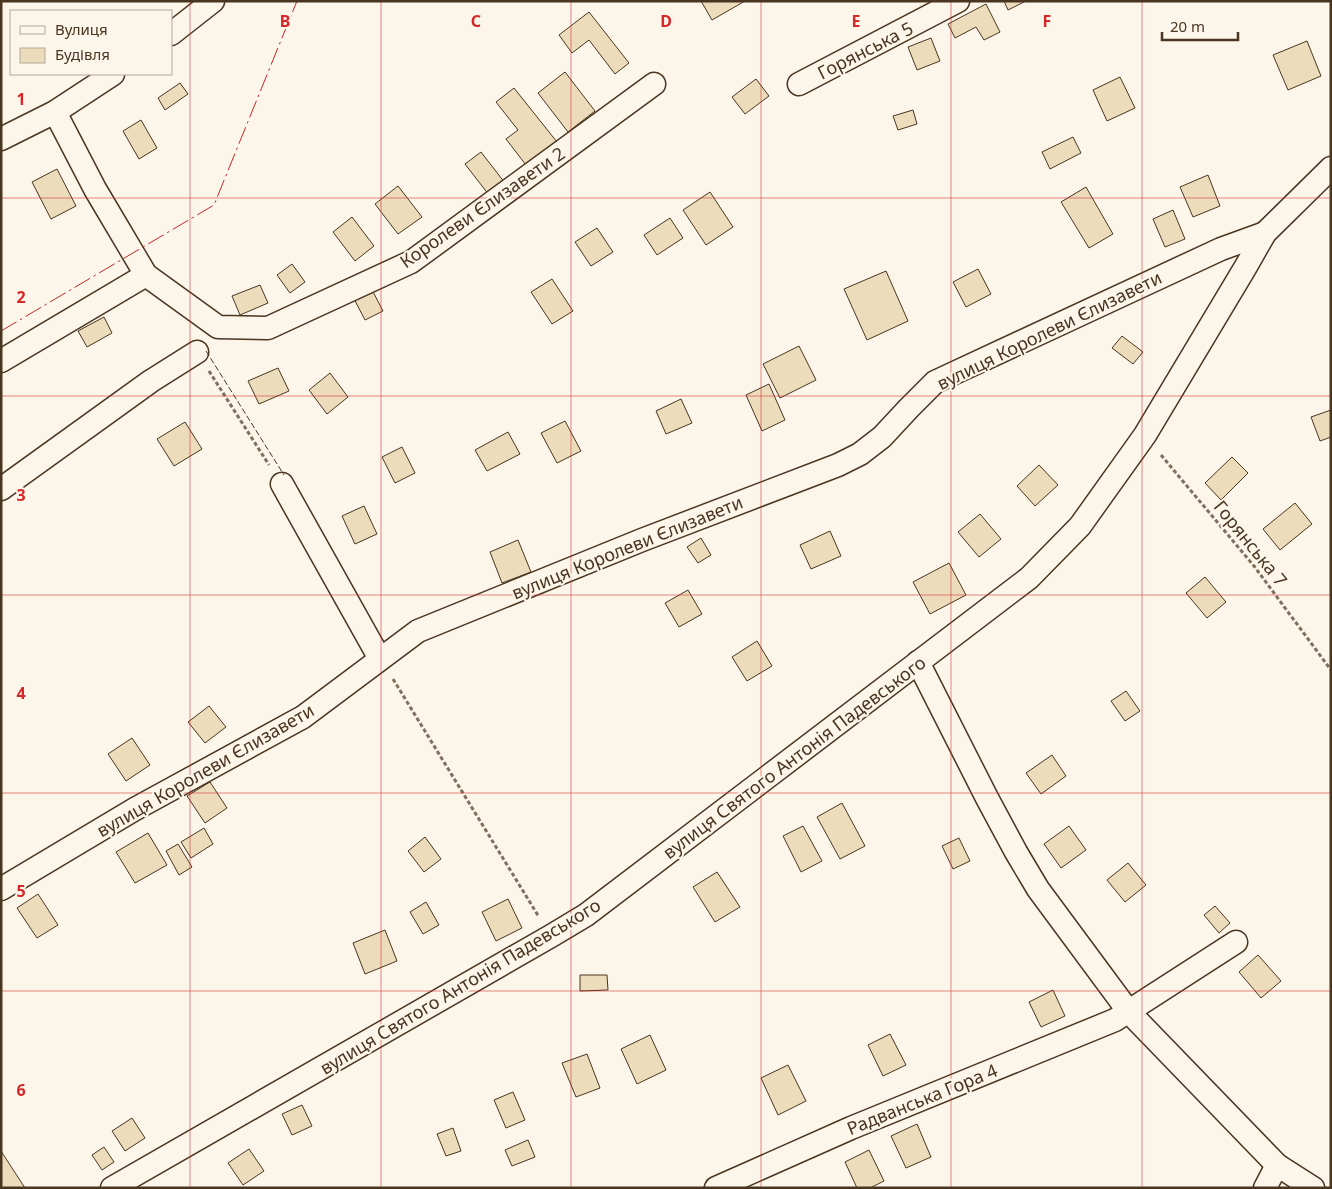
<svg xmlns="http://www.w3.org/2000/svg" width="1332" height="1189" font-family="'Noto Sans',sans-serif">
<rect width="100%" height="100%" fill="#fbf6e9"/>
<g fill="#ecdcbc" stroke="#4a3520">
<path d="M701,1H745L712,20Z"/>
<path d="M1004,1H1026L1008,10Z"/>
<path d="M986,4L1000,32L984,40L976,27L955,38L948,24Z"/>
<path d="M589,12L629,63L615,74L589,40L572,53L559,35Z"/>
<path d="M931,38L940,61L917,70L908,47Z"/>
<path d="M1307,41L1321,76L1288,90L1273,55Z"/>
<path d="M565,72L595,111L568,132L538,93Z"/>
<path d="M1120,77L1135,108L1107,121L1093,90Z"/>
<path d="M756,79L769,96L745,114L732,97Z"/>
<path d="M180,83L188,94L165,110L158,98Z"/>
<path d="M514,88L557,142L526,165L506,139L518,130L496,102Z"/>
<path d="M913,110L917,124L898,130L893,116Z"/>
<path d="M141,120L157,148L139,159L123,131Z"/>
<path d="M1073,137L1081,153L1050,169L1042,152Z"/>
<path d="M481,152L505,183L489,195L465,164Z"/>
<path d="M57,169L76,206L51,219L32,182Z"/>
<path d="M1208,175L1220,206L1193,217L1180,187Z"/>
<path d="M398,186L422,217L398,234L375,204Z"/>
<path d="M1086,187L1113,234L1089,248L1061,202Z"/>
<path d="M710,192L733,227L706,245L683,210Z"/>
<path d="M1173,210L1185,239L1165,247L1153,219Z"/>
<path d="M352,217L374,246L355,261L333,232Z"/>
<path d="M670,218L683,238L657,255L644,235Z"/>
<path d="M597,228L613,252L591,266L575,242Z"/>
<path d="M292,264L305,282L290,293L277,275Z"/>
<path d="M978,269L991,294L966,307L953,282Z"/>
<path d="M886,271L908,321L867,340L844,289Z"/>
<path d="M552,279L573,311L552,324L531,292Z"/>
<path d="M260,285L268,303L240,315L232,296Z"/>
<path d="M370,286L383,311L365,320L352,295Z"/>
<path d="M104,317L112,333L87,347L78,331Z"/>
<path d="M1122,336L1143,352L1133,364L1112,348Z"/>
<path d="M799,346L816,380L780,398L763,364Z"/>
<path d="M278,368L289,391L259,404L248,381Z"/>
<path d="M330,373L348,397L327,414L309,390Z"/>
<path d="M769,384L785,420L762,431L746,395Z"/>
<path d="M681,399L692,423L666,434L656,411Z"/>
<path d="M1331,410V437L1320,441L1311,417Z"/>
<path d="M565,421L581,451L557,463L541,433Z"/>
<path d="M185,422L202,449L174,466L157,439Z"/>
<path d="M508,432L520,454L487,471L475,450Z"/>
<path d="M402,447L415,473L395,483L382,457Z"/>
<path d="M1232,457L1248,473L1221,500L1205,483Z"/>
<path d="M1039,465L1058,485L1035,506L1017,486Z"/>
<path d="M1295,503L1312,524L1280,550L1263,529Z"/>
<path d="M364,506L377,534L355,544L342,516Z"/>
<path d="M980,514L1001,539L979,557L958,532Z"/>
<path d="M830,531L841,556L811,569L800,545Z"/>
<path d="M701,538L711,555L698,563L687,547Z"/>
<path d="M518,540L531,572L502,583L490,552Z"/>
<path d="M949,563L966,595L930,614L913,582Z"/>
<path d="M1205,577L1226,602L1207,618L1186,593Z"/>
<path d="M688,590L702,614L679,627L665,603Z"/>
<path d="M757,641L772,666L747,681L732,657Z"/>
<path d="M1126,691L1140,711L1125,721L1111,701Z"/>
<path d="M209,706L226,727L205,743L188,722Z"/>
<path d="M132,738L150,765L126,781L108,754Z"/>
<path d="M1052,755L1066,776L1041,794L1026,773Z"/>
<path d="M210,782L227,808L205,823L187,796Z"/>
<path d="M842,803L865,846L840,859L817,817Z"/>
<path d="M803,826L822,861L801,872L783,836Z"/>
<path d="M1069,826L1086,850L1061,868L1044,844Z"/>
<path d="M204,828L213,844L191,858L181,842Z"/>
<path d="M148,833L167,865L135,883L116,852Z"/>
<path d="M425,837L441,859L424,872L408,851Z"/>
<path d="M959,838L970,861L953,869L942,846Z"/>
<path d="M178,844L192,867L179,875L166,851Z"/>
<path d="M1128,863L1146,885L1125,902L1107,880Z"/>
<path d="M717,872L740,907L715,922L693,887Z"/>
<path d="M38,894L58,925L37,938L17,908Z"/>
<path d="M508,899L522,928L496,941L482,912Z"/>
<path d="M426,902L439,925L423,934L410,912Z"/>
<path d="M1215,906L1230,923L1219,933L1204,915Z"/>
<path d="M385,930L397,961L365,974L353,943Z"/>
<path d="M1258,955L1281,981L1261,998L1239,972Z"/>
<path d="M580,975H607L608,990L580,991Z"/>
<path d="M1053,990L1065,1016L1041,1027L1029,1002Z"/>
<path d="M890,1034L906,1065L883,1076L868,1045Z"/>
<path d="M650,1035L666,1070L637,1084L621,1049Z"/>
<path d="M587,1054L600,1088L576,1097L562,1063Z"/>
<path d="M788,1065L806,1101L778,1115L761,1078Z"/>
<path d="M513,1092L525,1120L506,1128L494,1100Z"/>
<path d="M302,1105L312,1126L292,1135L282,1114Z"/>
<path d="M132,1118L145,1138L125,1151L112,1131Z"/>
<path d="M917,1124L931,1157L906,1168L891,1136Z"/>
<path d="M453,1128L461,1151L446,1156L437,1134Z"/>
<path d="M528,1140L535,1157L512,1166L505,1150Z"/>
<path d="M104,1147L114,1162L102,1170L92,1155Z"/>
<path d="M249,1149L264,1171L243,1185L228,1163Z"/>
<path d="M869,1150L884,1181L870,1188H857L845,1162Z"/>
<path d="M1,1151L25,1188H1Z"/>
</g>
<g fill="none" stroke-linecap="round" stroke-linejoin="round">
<defs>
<g id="street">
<path d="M171,34L213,1"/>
<path d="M799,84L958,1"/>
<path d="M55,112L95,189L146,275L218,327L268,328L411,262L654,84"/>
<path d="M1,139L55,112L113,74"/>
<path d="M1,361L146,275"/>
<path d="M282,484L380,659"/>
<path d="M1,489L151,381L197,352"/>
<path d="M918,662L987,798L1016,852L1038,889L1129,1012L1277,1165L1313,1188"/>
<path d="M1,889L135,809L303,717L418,631L642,540L838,465L860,454L882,437L909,408L935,382L1221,249L1265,233"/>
<path d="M112,1188L551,936L586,915L1029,578L1080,526L1145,435L1245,268L1265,233L1331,168"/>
<path d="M716,1188L851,1128L1115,1020L1236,942"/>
<path d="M1265,1188L1277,1165"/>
</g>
</defs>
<use href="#street" stroke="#4a3520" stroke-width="25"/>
<g stroke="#7f6f5c" stroke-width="3" stroke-dasharray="4 2.5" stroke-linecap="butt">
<path d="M209,371L269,465"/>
<path d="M1161,455L1254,566L1331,670"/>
<path d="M393,679L539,917"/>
</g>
<use href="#street" stroke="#fbf6e9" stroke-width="22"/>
<path stroke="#4a3520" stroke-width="1" stroke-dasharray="6 2.5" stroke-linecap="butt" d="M206,351L284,475"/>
<path stroke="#c62828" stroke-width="1" stroke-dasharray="18 4 2.5 4" stroke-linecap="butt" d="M1,331L214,205L297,1"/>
</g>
<path fill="none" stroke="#d62828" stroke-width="1" stroke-opacity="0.55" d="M190,1V1188M381,1V1188M571,1V1188M761,1V1188M951,1V1188M1142,1V1188M1,198H1331M1,396H1331M1,595H1331M1,793H1331M1,991H1331"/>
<g text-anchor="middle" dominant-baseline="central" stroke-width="4" stroke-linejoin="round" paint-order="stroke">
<g font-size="18" fill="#4a3520" stroke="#fbf6e9">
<text transform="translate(865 50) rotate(-27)">Горянська 5</text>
<text transform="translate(482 207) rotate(-35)">Королеви Єлизавети 2</text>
<text transform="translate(1049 330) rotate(-26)">вулиця Королеви Єлизавети</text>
<text transform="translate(1251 543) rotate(51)">Горянська 7</text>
<text transform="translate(627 547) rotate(-22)">вулиця Королеви Єлизавети</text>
<text transform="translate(794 757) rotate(-37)">вулиця Святого Антонія Падевського</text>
<text transform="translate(205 770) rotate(-30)">вулиця Королеви Єлизавети</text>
<text transform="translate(460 986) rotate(-31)">вулиця Святого Антонія Падевського</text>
<text transform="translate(922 1099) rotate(-22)">Радванська Гора 4</text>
</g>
</g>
<g font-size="16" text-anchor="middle" font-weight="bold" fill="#d62828" stroke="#fbf6e9" stroke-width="4" stroke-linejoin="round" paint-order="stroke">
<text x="285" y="27">B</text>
<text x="476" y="27">C</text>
<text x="666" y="27">D</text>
<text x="856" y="27">E</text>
<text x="1047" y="27">F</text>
<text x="21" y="105">1</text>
<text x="21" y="303">2</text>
<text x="21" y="501">3</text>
<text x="21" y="699">4</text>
<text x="21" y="897">5</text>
<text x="21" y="1096">6</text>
</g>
<rect width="1332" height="1189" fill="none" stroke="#4a3520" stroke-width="5"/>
<rect x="10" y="10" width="162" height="65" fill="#fbf6e9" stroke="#b4a999"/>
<rect x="20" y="26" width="25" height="8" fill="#fbf6e9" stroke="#b4a999"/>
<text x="55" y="35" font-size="15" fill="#4a3520">Вулиця</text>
<rect x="20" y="48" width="25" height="15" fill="#ecdcbc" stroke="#b4a999"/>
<text x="55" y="60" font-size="15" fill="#4a3520">Будівля</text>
<path d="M1162 32v8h76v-8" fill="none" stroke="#4a3520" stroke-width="2.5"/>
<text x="1170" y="32" font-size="15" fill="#4a3520" stroke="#fbf6e9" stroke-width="4" paint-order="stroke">20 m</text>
</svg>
